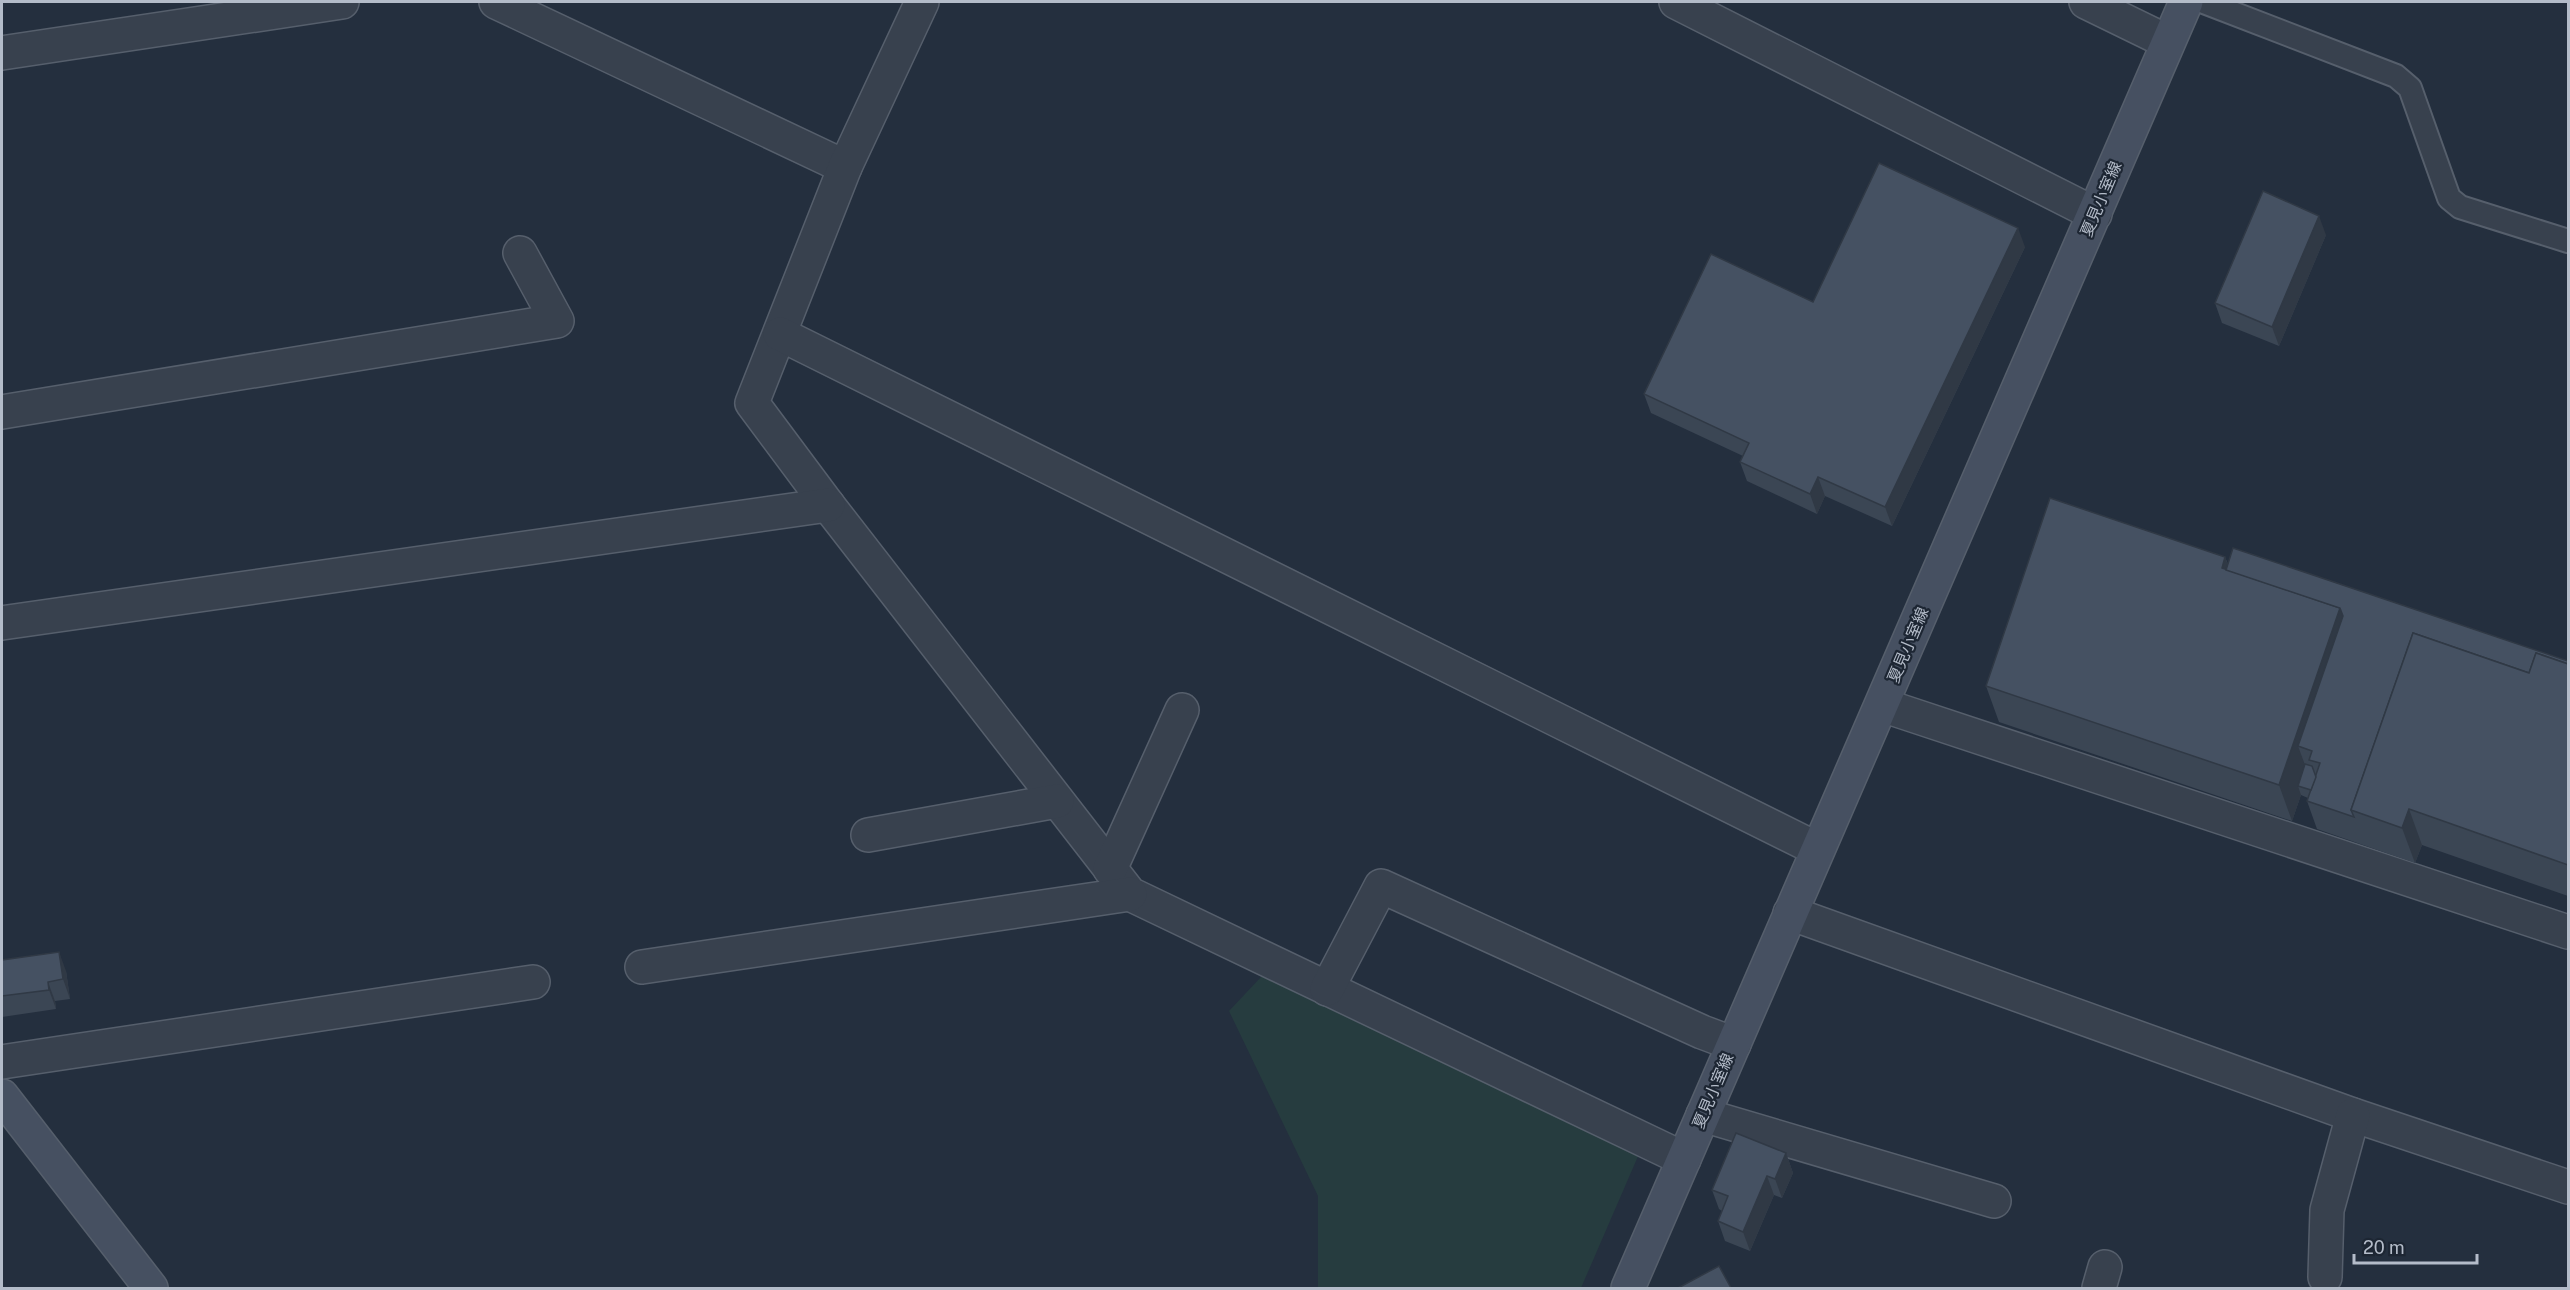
<svg xmlns="http://www.w3.org/2000/svg" width="2570" height="1290" font-family="'Public Sans','Noto Sans JP',sans-serif">
<rect width="100%" height="100%" fill="#242f3e"/>
<path fill="#263c3f" d="M1262,976L1639,1154L1581,1288H1318V1196L1229,1011Z"/>
<g fill="none" stroke-linecap="round" stroke-linejoin="round">
<defs>
<path id="lane" d="M2204,2L2396,76L2410,88L2449,198L2460,207L2568,241"/>
<g id="street">
<path d="M496,2L845,167"/>
<path d="M922,2L845,167L752,403L828,505L1130,894L1684,1159"/>
<path d="M1676,2L2095,214"/>
<path d="M2086,2L2168,42"/>
<path d="M2,53L342,2"/>
<path d="M780,334L1817,849"/>
<path d="M2,412L557,321L520,253"/>
<path d="M2,623L828,505"/>
<path d="M1882,705L2568,932"/>
<path d="M868,835L1057,801"/>
<path d="M1110,869L1182,710"/>
<path d="M1790,913L2353,1115L2568,1187"/>
<path d="M642,967L1130,894"/>
<path d="M1327,989L1381,886L1702,1032L1734,1044"/>
<path d="M2,1062L533,982"/>
<path d="M1703,1115L1994,1201"/>
<path d="M2325,1277L2327,1210L2353,1115"/>
<path d="M2099,1288L2105,1267"/>
</g>
<g id="secondary">
<path d="M2,1096L151,1288"/>
<path d="M1628,1288L2186,2"/>
</g>
</defs>
<use href="#lane" stroke="#565f6c" stroke-width="26"/>
<use href="#street" stroke="#565f6c" stroke-width="36"/>
<use href="#secondary" stroke="#565f6c" stroke-width="36"/>
<use href="#lane" stroke="#38414e" stroke-width="22"/>
<use href="#street" stroke="#38414e" stroke-width="33"/>
<use href="#secondary" stroke="#465061" stroke-width="33"/>
</g>
<g fill="#3b4654">
<path d="M2326,235L2279,346L2222,323L2215,303Z"/>
<path d="M2025,247L1892,526L1825,496L1817,514L1747,481L1740,462L1743,456L1651,413L1644,394L1813,302Z"/>
<path d="M2225,557L2228,564L2568,661V896L2422,845L2415,863L2317,829L2307,801L2308,798L2301,795L2292,821L1999,722L1986,686Z"/>
<path d="M2,960L66,971L70,999L55,1001L56,1009L2,1017Z"/>
<path d="M1786,1153L1793,1173L1782,1198L1774,1195L1750,1251L1725,1241L1718,1221L1722,1211L1719,1209L1712,1190Z"/>
</g>
<g fill="#303945">
<path d="M2319,216L2326,235L2279,346L2272,327Z"/>
<path d="M2018,228L2025,247L1892,526L1885,507Z"/>
<path d="M1818,477L1825,496L1817,514L1810,494Z"/>
<path d="M2225,557L2233,579L2222,568Z"/>
<path d="M2340,608L2353,644L2312,751L2298,746L2308,773L2298,786L2301,795L2292,821L2279,785Z"/>
<path d="M2409,809L2422,845L2415,863L2402,828Z"/>
<path d="M59,952L66,971L70,999L63,979Z"/>
<path d="M48,982L55,1001L56,1009L49,990Z"/>
<path d="M1786,1153L1793,1173L1782,1198L1775,1179Z"/>
<path d="M1767,1176L1774,1195L1750,1251L1743,1232Z"/>
</g>
<g fill="#455162" stroke="#303945" stroke-width="1.5">
<path d="M1879,163L2018,228L1885,507L1818,477L1810,494L1740,462L1749,443L1644,394L1711,254L1813,302Z"/>
<path d="M2263,191L2319,216L2272,327L2215,303Z"/>
<path d="M2050,498L2225,557L2222,568L2340,608L2279,785L1986,686Z"/>
<path d="M2233,548L2568,661V664L2536,653L2529,673L2413,633L2351,810L2354,817L2307,801L2320,763L2309,760L2312,751L2298,746L2343,616L2340,608L2226,570Z"/>
<path d="M2413,633L2529,673L2536,653L2568,664V865L2409,809L2402,828L2351,810Z"/>
<path d="M2305,764L2312,766L2316,777L2311,790L2298,786Z"/>
<path d="M59,952L63,979L48,982L49,990L2,996V960Z"/>
<path d="M1736,1133L1786,1153L1775,1179L1767,1176L1743,1232L1718,1221L1728,1196L1712,1190Z"/>
<path d="M1719,1266L1731,1288H1678Z"/>
</g>
<g text-anchor="middle" dominant-baseline="central" stroke-width="4.5" stroke-linejoin="round" paint-order="stroke">
<g font-size="16" fill="#b4bcc9" stroke="#1d2633">
<text transform="translate(2101 199) rotate(-67)">夏見小室線</text>
<text transform="translate(1908 645) rotate(-67)">夏見小室線</text>
<text transform="translate(1713 1091) rotate(-67)">夏見小室線</text>
</g>
</g>
<rect width="2570" height="1290" fill="none" stroke="#b4bcc9" stroke-width="6"/>
<path d="M2354 1254v9h123v-9" fill="none" stroke="#b4bcc9" stroke-width="3"/>
<text x="2363" y="1254" font-size="18" fill="#b4bcc9" stroke="#1d2633" stroke-width="4.5" paint-order="stroke">20 m</text>
</svg>
